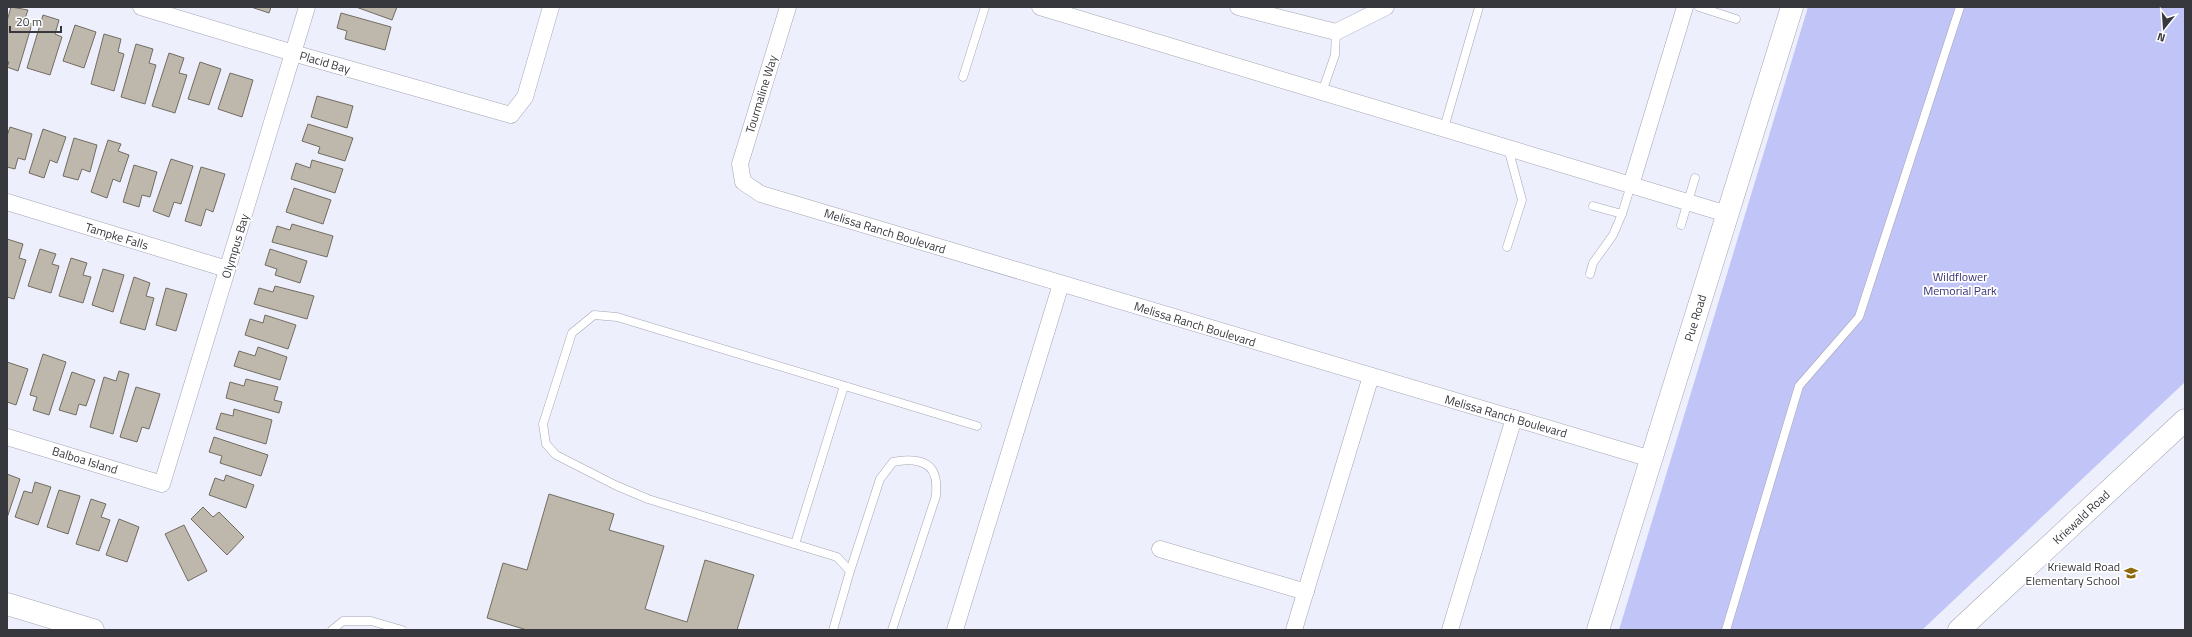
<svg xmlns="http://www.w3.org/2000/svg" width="2192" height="637" font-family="'Titillium Web',sans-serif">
<rect width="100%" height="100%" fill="#edeffd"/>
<path fill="#c1c4f7" d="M1808,7H2185V382L1922,630H1619Z"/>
<g fill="#beb7ab" stroke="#726c61">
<path d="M11,7L28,10L24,21L32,24L18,71L7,67L9,62H7V21Z"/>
<path d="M251,7H271L269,13Z"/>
<path d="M356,7H397L392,20Z"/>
<path d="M341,13L391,27L385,50L345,39L347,31L337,28Z"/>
<path d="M43,15L59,20L55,34L62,37L50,75L27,68Z"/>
<path d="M75,25L96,32L84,68L63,61Z"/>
<path d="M104,34L121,39L118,52L124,54L114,91L91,84Z"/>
<path d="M136,44L153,49L149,63L156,65L145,104L121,97Z"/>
<path d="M169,53L184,58L179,73L187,75L175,113L152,106Z"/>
<path d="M200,62L221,69L209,105L188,99Z"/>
<path d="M230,73L253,80L242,117L218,109Z"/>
<path d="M317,96L353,106L347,128L311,117Z"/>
<path d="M308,124L353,138L345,161L318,153L320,147L302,141Z"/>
<path d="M10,127L32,134L25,160L18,158L15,169L7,167V136Z"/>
<path d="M43,129L66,137L57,163L50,160L44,178L29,173Z"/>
<path d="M74,138L97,145L90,172L82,169L78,180L63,176Z"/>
<path d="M108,140L121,144L118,151L129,155L120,182L113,179L107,198L91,192Z"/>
<path d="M171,159L193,166L181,204L174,202L169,217L153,211Z"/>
<path d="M312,160L343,169L335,193L291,179L296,163L310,168Z"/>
<path d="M134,165L157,172L150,197L142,195L139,207L123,202Z"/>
<path d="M201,167L225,174L213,212L206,209L201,226L185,221Z"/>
<path d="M294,188L331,200L323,224L286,212Z"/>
<path d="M292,224L333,236L327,257L272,242L277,226L290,230Z"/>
<path d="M7,239L23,244L19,258L26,260L14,299L7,297Z"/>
<path d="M40,249L56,254L52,264L59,266L51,293L28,286Z"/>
<path d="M270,249L307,261L300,283L275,275L277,269L265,265Z"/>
<path d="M71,258L87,263L83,275L91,277L83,303L59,296Z"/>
<path d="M103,269L124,275L113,312L92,305Z"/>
<path d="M134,277L150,283L146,296L154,298L145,330L120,323Z"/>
<path d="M275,286L314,296L307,319L254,304L259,288L273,292Z"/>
<path d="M166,288L187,294L176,331L156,325Z"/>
<path d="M265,315L296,325L288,349L245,335L250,319L263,323Z"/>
<path d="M258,347L287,357L280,380L234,366L239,351L255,356Z"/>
<path d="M43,354L66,362L49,415L33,410L37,397L30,395Z"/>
<path d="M7,362L28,369L16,405L7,402Z"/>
<path d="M119,371L129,374L113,434L90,427L104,377L116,381Z"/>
<path d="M72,372L95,380L86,406L79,404L76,415L59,410Z"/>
<path d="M246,379L278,387L274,400L282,402L279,413L226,398L230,382L244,386Z"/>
<path d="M136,387L160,394L149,429L142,427L137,442L120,437Z"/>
<path d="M234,409L272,420L266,444L216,429L221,413L233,416Z"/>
<path d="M214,437L268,455L261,476L220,463L222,456L209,452Z"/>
<path d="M7,474L20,479L7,518Z"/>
<path d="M226,475L254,485L246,508L209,495L215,478L224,481Z"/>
<path d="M35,482L51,487L38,525L15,517L24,491L32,493Z"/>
<path d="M59,490L80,496L68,534L47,527Z"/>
<path d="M549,494L614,514L609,530L664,546L645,609L687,622L705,560L754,575L737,630H527L487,618L503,563L527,570Z"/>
<path d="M91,499L106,504L101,517L110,520L99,551L76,544Z"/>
<path d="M203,507L213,517L219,512L244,537L227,555L191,519Z"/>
<path d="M119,519L139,527L127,562L106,555Z"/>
<path d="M184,525L207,571L188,581L165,534Z"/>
</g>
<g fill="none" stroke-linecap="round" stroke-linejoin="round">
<defs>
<g id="lane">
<path d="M1699,7L1736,19"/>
<path d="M963,77L985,7"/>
<path d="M1322,92L1335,55L1336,32"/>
<path d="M1444,128L1479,7"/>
<path d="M1593,206L1622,214L1631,185"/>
<path d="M1681,225L1695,178"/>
<path d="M1507,247L1522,200L1508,148"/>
<path d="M1590,274L1593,263L1613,235L1622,214"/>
<path d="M795,544L844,386"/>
<path d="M850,571L880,479L893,462C907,459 931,458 935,477C937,483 936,490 936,496L892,630"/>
<path d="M332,630L343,621H371L402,630"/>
<path d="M833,630L850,571L837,557L648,499L615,485L556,455L546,444L543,424L572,333L594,315L617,317L977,426"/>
<path d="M1726,630L1799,386L1859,317L1960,7"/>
</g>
<g id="street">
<path d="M141,7L293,53L511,115L525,97L551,7"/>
<path d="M788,7L740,164L743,182L761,194L1651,459"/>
<path d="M1040,7L1727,214"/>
<path d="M1238,7L1336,32L1386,7"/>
<path d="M1631,185L1685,7"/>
<path d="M7,202L227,269"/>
<path d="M7,437L162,484L307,7"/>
<path d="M1160,549L1306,592"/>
<path d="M955,630L1061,284"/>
<path d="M1294,630L1371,376"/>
<path d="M1450,630L1514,418"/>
</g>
<g id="secondary">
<path d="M7,604L93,630"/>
<path d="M1598,630L1792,7"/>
<path d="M1959,630L2185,420"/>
</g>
</defs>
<use href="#lane" stroke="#a4a5b2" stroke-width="9"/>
<use href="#street" stroke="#a4a5b2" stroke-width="17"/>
<use href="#secondary" stroke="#a4a5b2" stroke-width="23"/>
<use href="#lane" stroke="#fff" stroke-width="8"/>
<use href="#street" stroke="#fff" stroke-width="16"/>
<use href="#secondary" stroke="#fff" stroke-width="22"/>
</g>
<defs>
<symbol id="school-bare" viewBox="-9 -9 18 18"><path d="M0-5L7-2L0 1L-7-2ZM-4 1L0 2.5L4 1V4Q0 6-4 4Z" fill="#8f680d" stroke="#fff" stroke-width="2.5" paint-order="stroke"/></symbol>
</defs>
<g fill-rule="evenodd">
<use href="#school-bare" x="2121" y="563" width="20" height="20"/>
</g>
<g text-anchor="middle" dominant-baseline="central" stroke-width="3.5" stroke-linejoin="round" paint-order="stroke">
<g font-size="12" fill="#37383d" stroke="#fff">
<text transform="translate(325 62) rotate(16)">Placid Bay</text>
<text transform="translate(761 94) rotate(-73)">Tourmaline Way</text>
<text transform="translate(885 231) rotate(17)">Melissa Ranch Boulevard</text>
<text transform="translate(117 236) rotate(17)">Tampke Falls</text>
<text transform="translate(235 246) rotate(-73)">Olympus Bay</text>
<text transform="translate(1695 318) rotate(-73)">Pue Road</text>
<text transform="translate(1195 324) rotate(17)">Melissa Ranch Boulevard</text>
<text transform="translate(1506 416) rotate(16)">Melissa Ranch Boulevard</text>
<text transform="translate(85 460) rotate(17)">Balboa Island</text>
<text transform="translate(2081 517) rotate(-43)">Kriewald Road</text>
</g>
<g font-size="12" fill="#373476" stroke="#fff">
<text x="1960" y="276">Wildflower<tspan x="1960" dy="14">Memorial Park</tspan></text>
</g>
<g font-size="12" fill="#37383d" stroke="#fff" text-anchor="end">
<text x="2120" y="566">Kriewald Road<tspan x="2120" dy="14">Elementary School</tspan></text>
</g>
</g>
<rect width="2192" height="637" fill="none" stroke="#37383d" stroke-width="16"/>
<g transform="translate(2164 28) rotate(197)" stroke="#ffffff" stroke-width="3" paint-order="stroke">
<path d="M0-3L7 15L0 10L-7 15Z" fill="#37383d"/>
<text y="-6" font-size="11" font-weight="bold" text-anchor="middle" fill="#37383d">N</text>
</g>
<path d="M10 26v6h51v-6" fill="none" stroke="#37383d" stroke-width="2"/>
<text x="16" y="26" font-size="12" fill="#37383d" stroke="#ffffff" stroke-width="3" paint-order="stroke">20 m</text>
</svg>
